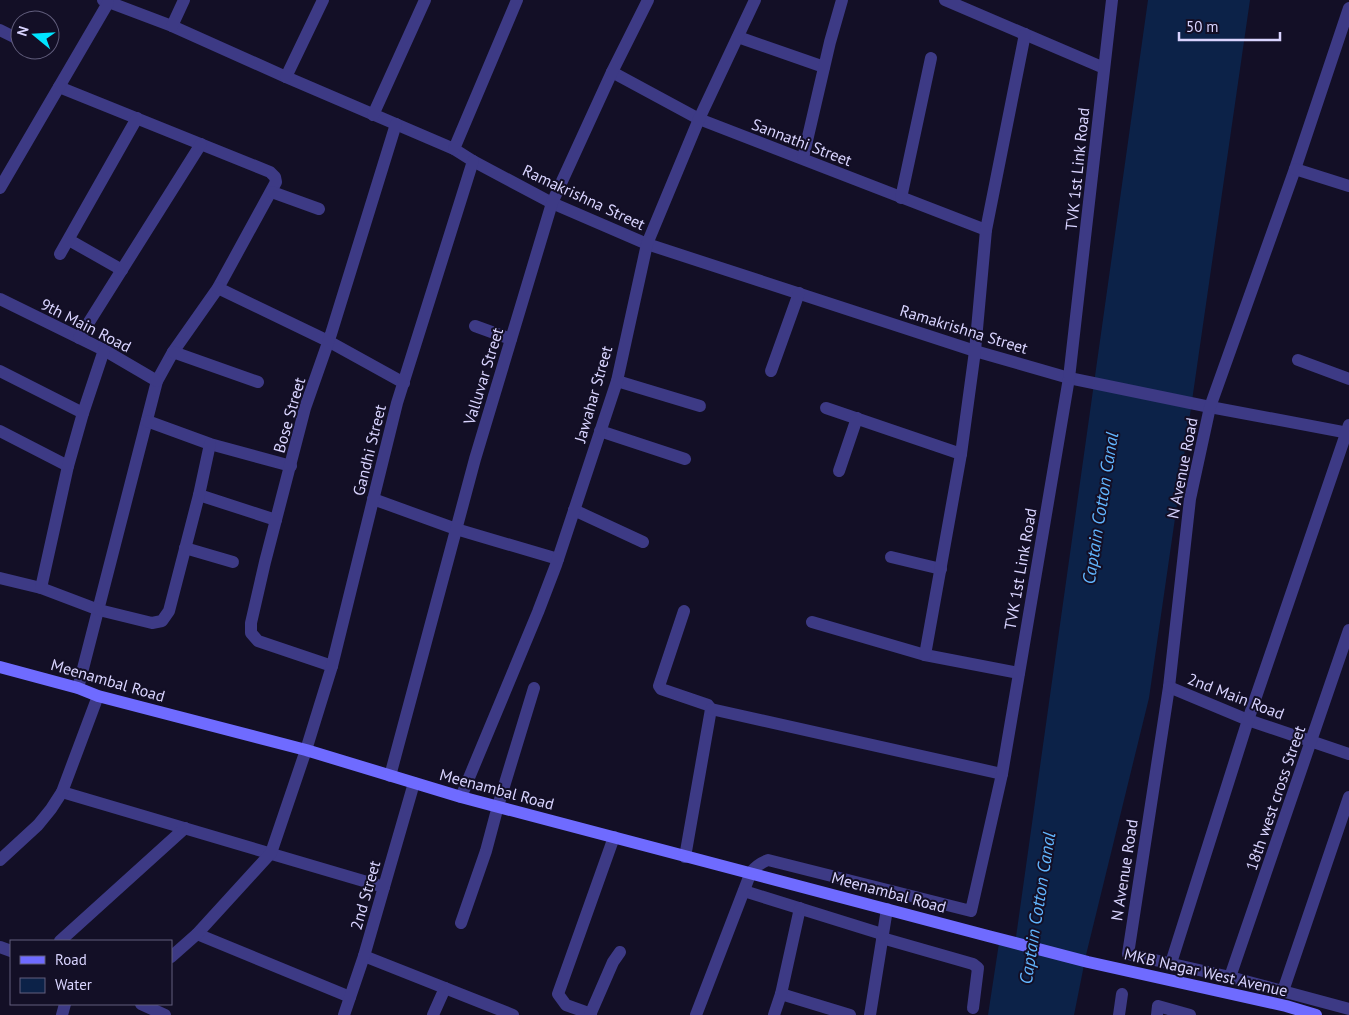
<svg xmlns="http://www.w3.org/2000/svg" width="1349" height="1015" font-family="'PT Sans',sans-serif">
<rect width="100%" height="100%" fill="#130f26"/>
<path fill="#0c2248" d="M1148,0H1250L1149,698L1086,955L1074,1015H988L999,943L1015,944Z"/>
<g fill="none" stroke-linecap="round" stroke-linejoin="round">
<g stroke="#3d3a85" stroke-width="12">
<path d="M103,0L172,26L286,77L454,149L473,161L552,203L647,244L975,351L1069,378L1210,407L1349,433"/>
<path d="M945,0L1104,68"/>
<path d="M1349,8L1295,169L1210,407L1190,499L1169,687L1128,954L1230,977L1349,1009"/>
<path d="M172,26L184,0"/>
<path d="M0,30L20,40"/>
<path d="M738,37L824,67"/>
<path d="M612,72L699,119L986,230"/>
<path d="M286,77L323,0"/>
<path d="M59,87L270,172L275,177L276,182L218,288L173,352L157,381L78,688"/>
<path d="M373,115L425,0"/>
<path d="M454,149L517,0"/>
<path d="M803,158L830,42L842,0"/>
<path d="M1295,169L1349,186"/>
<path d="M0,188L108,3"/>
<path d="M272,192L319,209"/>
<path d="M901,198L931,58"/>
<path d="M69,240L122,270"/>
<path d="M60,254L137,118"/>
<path d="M218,288L328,341L404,383"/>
<path d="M0,299L104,350L157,381"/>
<path d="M475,326L511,339"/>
<path d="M79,338L201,144"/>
<path d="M173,352L258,382"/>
<path d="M1298,360L1349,379"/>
<path d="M0,371L83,413"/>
<path d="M771,371L799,293"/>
<path d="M617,381L700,406"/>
<path d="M826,408L961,454"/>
<path d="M147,421L210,444L291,466"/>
<path d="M0,431L68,466"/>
<path d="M600,431L685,459"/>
<path d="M839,471L857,418"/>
<path d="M199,495L276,520"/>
<path d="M373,499L456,529L558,559"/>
<path d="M574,510L643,542"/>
<path d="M185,548L233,562"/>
<path d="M891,557L941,569"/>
<path d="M0,578L41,588L99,610L152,623L162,621L169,611L199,495L210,444"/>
<path d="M41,588L68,466L83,413L104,350"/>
<path d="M684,611L659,686L661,689L708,705L711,709L685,857"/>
<path d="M812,622L925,655L1019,673"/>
<path d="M925,655L961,454L975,351L986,230L1025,34"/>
<path d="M332,666L258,641L251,633V623L265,562L305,408L331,334L396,124"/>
<path d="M1169,687L1248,720L1349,754"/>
<path d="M711,709L1002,774"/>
<path d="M390,776L475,459L552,203L612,72L648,0"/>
<path d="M62,792L384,887"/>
<path d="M461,797L538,612L556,565L617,381L647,244L699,119L755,0"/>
<path d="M0,860L38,825L51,809L62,792L98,696"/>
<path d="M744,891L882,934"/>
<path d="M461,923L486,851L498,806L534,688"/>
<path d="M197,934L350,997"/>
<path d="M882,938L973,964L978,968L973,1008"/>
<path d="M60,941L185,828"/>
<path d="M0,947L11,951"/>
<path d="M364,956L513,1015"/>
<path d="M171,957L197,934L271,853L306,750L332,666L397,403L473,161"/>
<path d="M1171,963L1248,720L1349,425"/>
<path d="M1230,977L1349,630"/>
<path d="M1283,991L1349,797"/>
<path d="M781,994L850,1015"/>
<path d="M141,1004L165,1015"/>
<path d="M591,1014L566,1005L558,994L614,837"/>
<path d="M62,1015L65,1004"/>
<path d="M344,1015L364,956L414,783"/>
<path d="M433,1015L445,988"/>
<path d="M590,1015L613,962L620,952"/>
<path d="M696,1015L751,872C756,866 760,863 768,860L971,911L1002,774L1069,378L1112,0"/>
<path d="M774,1015L781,994L800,908"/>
<path d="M1119,1015L1122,994"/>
<path d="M1157,1015L1158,1006L1190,1015"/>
</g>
<path stroke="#3d3a85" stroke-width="12" d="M870,1015L887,909"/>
<path stroke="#6f6bff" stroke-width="12" d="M0,667L78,688L98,696L306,750L461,797L988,936L1088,962L1286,1006L1316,1015"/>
</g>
<g text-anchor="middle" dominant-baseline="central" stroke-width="4" stroke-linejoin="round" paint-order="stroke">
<g font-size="16" fill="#d9d4ff" stroke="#130f26">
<text transform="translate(802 142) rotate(21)">Sannathi Street</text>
<text transform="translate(1077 169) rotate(-84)">TVK 1st Link Road</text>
<text transform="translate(584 197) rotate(25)">Ramakrishna Street</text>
<text transform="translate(86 325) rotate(27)">9th Main Road</text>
<text transform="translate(964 329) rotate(17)">Ramakrishna Street</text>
<text transform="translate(483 376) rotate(-73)">Valluvar Street</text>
<text transform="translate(593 394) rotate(-74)">Jawahar Street</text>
<text transform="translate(289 415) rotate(-74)">Bose Street</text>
<text transform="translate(369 450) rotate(-76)">Gandhi Street</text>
<text transform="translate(1182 468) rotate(-79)">N Avenue Road</text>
<text transform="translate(1020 569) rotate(-80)">TVK 1st Link Road</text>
<text transform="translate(108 680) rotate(16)">Meenambal Road</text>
<text transform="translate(1236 696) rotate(21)">2nd Main Road</text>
<text transform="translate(497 789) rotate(15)">Meenambal Road</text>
<text transform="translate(1275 798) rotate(-71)">18th west cross Street</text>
<text transform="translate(1124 870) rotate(-81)">N Avenue Road</text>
<text transform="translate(889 892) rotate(15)">Meenambal Road</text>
<text transform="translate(365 895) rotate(-74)">2nd Street</text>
<text transform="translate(1206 972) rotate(13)">MKB Nagar West Avenue</text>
</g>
<g font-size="18" font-style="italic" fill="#62b6ff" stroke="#130f26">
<text transform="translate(1100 508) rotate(-81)">Captain Cotton Canal</text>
<text transform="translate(1037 908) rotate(-81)">Captain Cotton Canal</text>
</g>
</g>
<rect x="10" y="940" width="162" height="65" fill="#130f26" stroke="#625e7d"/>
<rect x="20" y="956" width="25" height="8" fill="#6f6bff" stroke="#625e7d"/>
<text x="55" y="965" font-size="15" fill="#d9d4ff">Road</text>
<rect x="20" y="978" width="25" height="15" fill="#0c2248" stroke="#625e7d"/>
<text x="55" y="990" font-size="15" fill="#d9d4ff">Water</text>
<g transform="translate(35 35) rotate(288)"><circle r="24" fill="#130f26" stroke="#625e7d"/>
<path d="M0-4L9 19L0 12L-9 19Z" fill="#00e5ff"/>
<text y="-8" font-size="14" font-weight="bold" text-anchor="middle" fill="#d9d4ff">N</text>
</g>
<path d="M1179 32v8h101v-8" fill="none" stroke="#d9d4ff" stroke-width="2.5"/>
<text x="1186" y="32" font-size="15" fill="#d9d4ff" stroke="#130f26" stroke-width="4" paint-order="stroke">50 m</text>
</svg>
